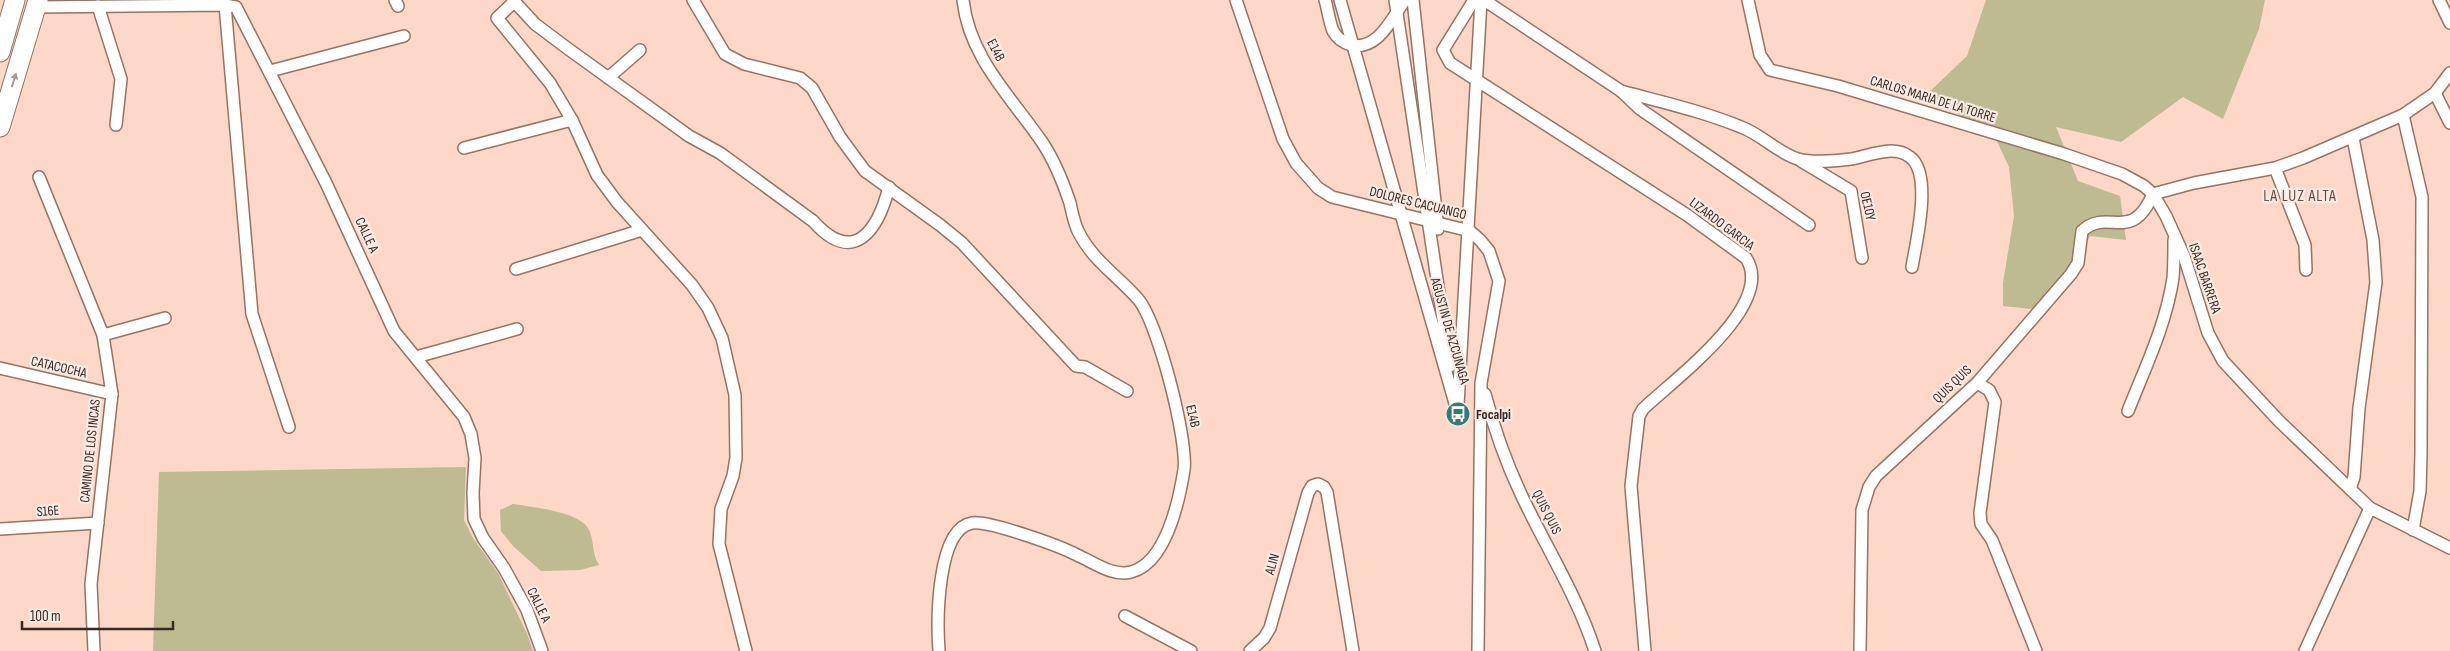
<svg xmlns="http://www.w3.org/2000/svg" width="2450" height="651" font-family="'Sofia Sans Condensed',sans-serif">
<rect width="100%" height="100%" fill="#fdd7c7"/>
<g fill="#beba92">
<path d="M1986,0H2265L2259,29L2223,119L2183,97L2121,142L2056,127L2078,181L2120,196L2126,240L2090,236L2049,311L2003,306V283L2014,216L2009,167L1994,135L1926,95L1967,56Z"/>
<path d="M466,467L464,520L473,538L498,573L527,634L533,651H153L159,472Z"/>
<path d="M513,504C531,507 577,511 588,528C595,540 591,553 599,565L580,570L541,571L513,546L501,531L500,510Z"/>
</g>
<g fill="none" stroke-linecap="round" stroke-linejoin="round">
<defs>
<g id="minor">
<path d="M395,0L398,6"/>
<path d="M513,0L535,24L567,48L689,136L720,153L813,221C854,267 878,230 889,187"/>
<path d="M693,0L725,54L744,64L800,78L812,88L840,137L865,171L940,225L962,243L1076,366L1085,367L1127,391"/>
<path d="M1236,0L1283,139L1296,163L1318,188L1332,197L1470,231L1480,240L1489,251L1499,281L1481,383L1478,651"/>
<path d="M1325,0C1328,10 1329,21 1333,31C1337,38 1344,43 1351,45C1378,51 1392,18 1405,0"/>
<path d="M1340,0L1458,414"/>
<path d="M1395,0L1450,366"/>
<path d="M1413,0L1438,229"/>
<path d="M1474,0L1443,50L1450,63L1687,215L1746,258C1777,305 1673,380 1643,409L1639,416L1631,486L1645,651"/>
<path d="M1484,0L1621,91L1640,109L1809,225"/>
<path d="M1748,0L1760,55L1770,70L1838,86L2064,154L2122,174L2144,186L2153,194L2166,216L2184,256L2208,333L2223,361L2279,421L2370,508L2450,548"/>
<path d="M2439,0L2450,23"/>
<path d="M514,2L497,18L550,83L572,120L597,175L617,202L692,285L708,308L722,338L735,395L736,458L733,476L721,509L719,544L746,651"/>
<path d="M225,5L252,314L289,427"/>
<path d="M98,6L121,79L116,125"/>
<path d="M36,7L225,5L236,7L326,183L394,331L464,417L471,434L475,458L473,493L474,519L483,538L504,568L527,610L542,651"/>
<path d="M270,71L404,36"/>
<path d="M608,78L640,50"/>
<path d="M1621,91C1661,102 1702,111 1741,127C1761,134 1778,153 1798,159C1813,163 1835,161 1851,159C1869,156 1893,144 1910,157C1933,174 1916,243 1912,267"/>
<path d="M2435,93L2450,123"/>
<path d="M2403,115L2422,197L2421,453L2420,491L2413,530"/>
<path d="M464,148L572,120"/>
<path d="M1801,161L1851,191L1862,258"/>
<path d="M2275,168L2305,245L2306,270"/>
<path d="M39,177L103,335L112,394L91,584L94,651"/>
<path d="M2153,194L2194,183L2275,168L2303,158L2403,115L2435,93L2450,73"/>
<path d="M516,269L642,230"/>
<path d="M103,335L165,318"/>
<path d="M416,357L517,329"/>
<path d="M0,368L112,394"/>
<path d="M1977,383L1989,390L1995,402L1980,513L1981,524L1992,540L2036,651"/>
<path d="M1485,394C1494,428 1505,460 1520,492C1544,544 1577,595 1595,651"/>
<path d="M1458,405L1481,0"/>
<path d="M2128,411C2145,368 2166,325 2173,278C2174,266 2174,252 2174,240"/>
<path d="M2350,489L2354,477L2359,408L2376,282L2373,240L2353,138"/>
<path d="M0,529L98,523"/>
<path d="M1125,616L1191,651"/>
<path d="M939,651C937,623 936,529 972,523C988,520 1060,546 1077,555C1093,562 1113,577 1131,572C1166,563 1179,501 1184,470C1188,440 1158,322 1138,299C1118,276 1092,260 1078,231C1074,223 1072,212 1070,203C1063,182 1054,160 1042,142C1011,97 969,57 963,0"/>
<path d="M1250,651L1264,638L1270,628L1308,493L1312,486L1318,484L1324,487L1327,492L1353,651"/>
<path d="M1860,651L1862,510L1869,487L1876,476L1977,383L2071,274L2078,263L2082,231C2108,207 2131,245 2153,194"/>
<path d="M2305,651L2370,508"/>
</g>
<g id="trunk">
<path d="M0,52L15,0"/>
<path d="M0,127L38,0"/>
</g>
</defs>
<use href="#minor" stroke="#957365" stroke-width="14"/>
<use href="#trunk" stroke="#957365" stroke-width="21"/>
<use href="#minor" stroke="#fff" stroke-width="11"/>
<use href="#trunk" stroke="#fff" stroke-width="19"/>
</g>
<defs><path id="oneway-solid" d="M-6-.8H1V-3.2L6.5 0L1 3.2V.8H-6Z" transform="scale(1.25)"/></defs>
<use fill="#a59f9c" href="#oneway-solid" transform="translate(14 80) rotate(-73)"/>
<defs>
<symbol id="bus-disc" viewBox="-11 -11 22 22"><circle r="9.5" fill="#337b77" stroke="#f9eae3"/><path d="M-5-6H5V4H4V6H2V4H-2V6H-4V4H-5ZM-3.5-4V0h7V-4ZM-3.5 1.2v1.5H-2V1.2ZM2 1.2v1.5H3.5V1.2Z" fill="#fff"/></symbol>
</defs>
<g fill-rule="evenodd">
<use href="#bus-disc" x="1444" y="400" width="28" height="28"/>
</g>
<g text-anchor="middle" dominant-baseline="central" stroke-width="4.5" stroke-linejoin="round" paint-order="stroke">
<g font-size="14" fill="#382a23" stroke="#f9eae3">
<text transform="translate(996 50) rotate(62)">E14B</text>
<text transform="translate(1933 99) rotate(17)">CARLOS MARIA DE LA TORRE</text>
<text transform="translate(1418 203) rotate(14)">DOLORES CACUANGO</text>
<text transform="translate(1868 206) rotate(77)">OE10Y</text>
<text transform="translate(1722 224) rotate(37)">LIZARDO GARCIA</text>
<text transform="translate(367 235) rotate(65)">CALLE A</text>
<text transform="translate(2205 278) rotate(71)">ISAAC BARRERA</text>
<text transform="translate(1450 331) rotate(74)">AGUSTIN DE AZCUNAGA</text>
<text transform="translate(59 367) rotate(13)">CATACOCHA</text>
<text transform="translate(1952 384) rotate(-44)">QUIS QUIS</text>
<text transform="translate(1193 416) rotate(77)">E14B</text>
<text transform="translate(90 451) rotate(-84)">CAMINO DE LOS INCAS</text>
<text transform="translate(48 511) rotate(-4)">S16E</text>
<text transform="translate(1547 512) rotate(63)">QUIS QUIS</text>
<text transform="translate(1272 564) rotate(-74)">ALIN</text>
<text transform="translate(539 605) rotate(64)">CALLE A</text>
</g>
<g font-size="14" font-weight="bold" fill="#382a23" stroke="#f9eae3" text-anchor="start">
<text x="1476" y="414">Focalpi</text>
</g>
<g font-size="16" letter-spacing="1" fill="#6b4c3e" stroke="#f9eae3">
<text x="2300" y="196">LA LUZ ALTA</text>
</g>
</g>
<path d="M22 621v8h151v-8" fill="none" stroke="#382a23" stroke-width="2.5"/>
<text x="30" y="621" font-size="15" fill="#382a23" stroke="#f9eae3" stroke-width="4" paint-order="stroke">100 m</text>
</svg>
